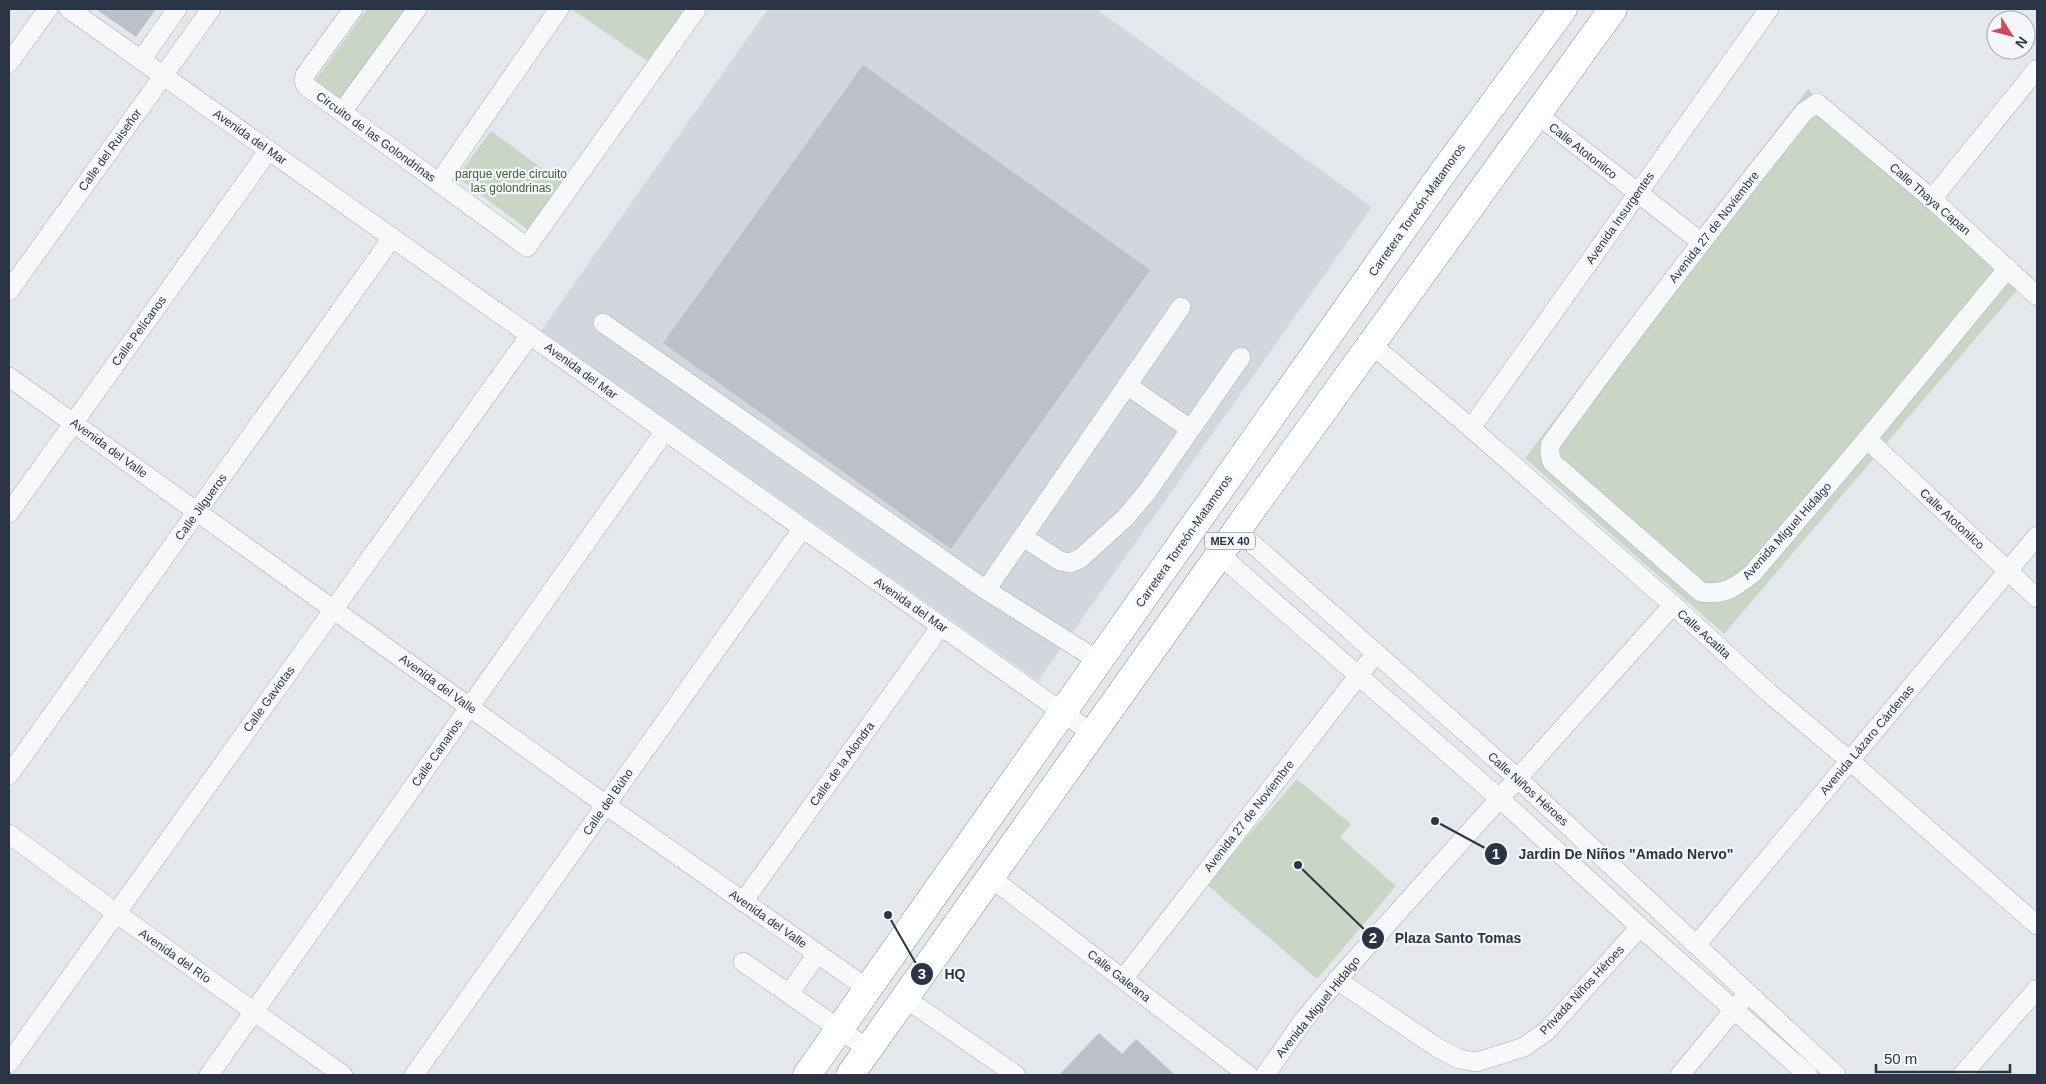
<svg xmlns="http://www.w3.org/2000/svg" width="2046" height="1084" font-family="Helvetica,sans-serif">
<rect width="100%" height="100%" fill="#e4e7ec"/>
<path fill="#d2d6de" d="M768,9H1096L1372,207L1038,681L541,331Z"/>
<g fill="#c9d6c5">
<path d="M367,9H408L343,101L315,81Z"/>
<path d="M571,9H678L686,14L652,64Z"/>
<path d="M1808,89L2017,290L1724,634L1525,458Z"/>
<path d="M491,131L565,185L531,232L457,177Z"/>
<path d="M1297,779L1351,824L1340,837L1396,886L1317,979L1206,884Z"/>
</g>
<g fill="#bbc0ca">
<path d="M96,9H156L136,37Z"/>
<path d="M863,65L1150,270L951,549L663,343Z"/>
<path d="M1099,1033L1122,1054L1136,1039L1175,1075H1059Z"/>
</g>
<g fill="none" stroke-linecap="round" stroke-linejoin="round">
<defs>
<g id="minor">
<path d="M69,9L1092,733"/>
<path d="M353,9L305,75L304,81L306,86L527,247L696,10L695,9"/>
<path d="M141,60L177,9"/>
<path d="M9,63L48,9"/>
<path d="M342,112L417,9"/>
<path d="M1537,114L1701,242"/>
<path d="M439,182L559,9"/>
<path d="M1932,199L2037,69"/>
<path d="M2008,268L1867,439L1752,574C1734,588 1725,595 1701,592L1552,462L1550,454V445C1632,331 1717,221 1804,112L1817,103L1932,199L2037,296"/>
<path d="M9,291L211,9"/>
<path d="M603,323L986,590L1099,661"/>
<path d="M1371,344L1471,428L1673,605L1768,692L1850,761L2037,925"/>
<path d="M9,377L606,805L868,989"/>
<path d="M1127,385L1190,429"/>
<path d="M1471,428L1769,9"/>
<path d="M1867,439L2037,598"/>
<path d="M9,513L269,150"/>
<path d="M1237,530L1517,778L1836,1075"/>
<path d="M1023,537L1060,561L1070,563L1081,558L1125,518L1147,492L1241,357"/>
<path d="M1220,555L1499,798L1640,927L1808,1075"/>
<path d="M986,590L1181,307"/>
<path d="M9,775L392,238"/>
<path d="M9,834L116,913L343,1075"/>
<path d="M990,877L1248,1075"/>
<path d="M743,902L941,626"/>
<path d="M1697,944L2037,536"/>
<path d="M743,962L868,1049"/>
<path d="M1123,979L1376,653"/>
<path d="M1337,980L1438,1048L1459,1059L1477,1062L1524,1047L1547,1031L1640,927"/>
<path d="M789,994L817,954"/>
<path d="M905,998L1016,1075"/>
<path d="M9,1063L530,335"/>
<path d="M209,1075L665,431"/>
<path d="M414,1075L802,529"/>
<path d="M1265,1075L1303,1021L1337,980L1673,605"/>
<path d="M1680,1075L1743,999"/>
<path d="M1962,1075L2037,989"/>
</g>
<g id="highway">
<path d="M807,1075L1444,171L1563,9"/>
<path d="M850,1075L1237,530L1613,9"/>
</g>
</defs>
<use href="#minor" stroke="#a9aeb7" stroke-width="20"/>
<use href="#highway" stroke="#8b94a3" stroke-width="29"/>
<use href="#minor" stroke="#f7f8fa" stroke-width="19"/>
<use href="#highway" stroke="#fff" stroke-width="28"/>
</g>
<g text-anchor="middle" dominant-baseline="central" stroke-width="4.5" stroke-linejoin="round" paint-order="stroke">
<rect fill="#f4f6f9" stroke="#676e7b" stroke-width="1" x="1205" y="532.5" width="50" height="17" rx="4"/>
<g font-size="11" font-weight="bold" fill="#2b3445">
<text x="1230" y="541">MEX 40</text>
</g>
<g font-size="12" fill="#2b3445" stroke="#f4f6f9">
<text transform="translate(250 137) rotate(35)">Avenida del Mar</text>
<text transform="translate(376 137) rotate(36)">Circuito de las Golondrinas</text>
<text transform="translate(110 150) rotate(-54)">Calle del Ruiseñor</text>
<text transform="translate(1583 151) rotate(38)">Calle Atotonilco</text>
<text transform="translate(1930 199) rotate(41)">Calle Thaya Capan</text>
<text transform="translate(1417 210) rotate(-55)">Carretera Torreón-Matamoros</text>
<text transform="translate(1620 218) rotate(-55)">Avenida Insurgentes</text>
<text transform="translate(1714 227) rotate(-52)">Avenida 27 de Noviembre</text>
<text transform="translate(139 331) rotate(-54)">Calle Pelícanos</text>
<text transform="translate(581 371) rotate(36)">Avenida del Mar</text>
<text transform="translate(109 448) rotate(36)">Avenida del Valle</text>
<text transform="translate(201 507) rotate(-54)">Calle Jilgueros</text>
<text transform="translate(1952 519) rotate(43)">Calle Atotonilco</text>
<text transform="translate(1787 531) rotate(-48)">Avenida Miguel Hidalgo</text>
<text transform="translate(1184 541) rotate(-55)">Carretera Torreón-Matamoros</text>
<text transform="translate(911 605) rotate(35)">Avenida del Mar</text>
<text transform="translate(1704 634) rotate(42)">Calle Acatita</text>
<text transform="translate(438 684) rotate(36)">Avenida del Valle</text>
<text transform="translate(269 699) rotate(-54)">Calle Gaviotas</text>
<text transform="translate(1867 740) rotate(-50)">Avenida Lázaro Cárdenas</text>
<text transform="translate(437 753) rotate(-55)">Calle Canarios</text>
<text transform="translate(842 764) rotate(-54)">Calle de la Alondra</text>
<text transform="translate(1528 789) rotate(42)">Calle Niños Héroes</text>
<text transform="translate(608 802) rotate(-55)">Calle del Búho</text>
<text transform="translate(1249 816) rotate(-52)">Avenida 27 de Noviembre</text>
<text transform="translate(768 919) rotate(35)">Avenida del Valle</text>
<text transform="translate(175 956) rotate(35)">Avenida del Río</text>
<text transform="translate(1119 976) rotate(38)">Calle Galeana</text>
<text transform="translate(1582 990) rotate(-47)">Privada Niños Héroes</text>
<text transform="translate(1318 1007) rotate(-51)">Avenida Miguel Hidalgo</text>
</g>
<g font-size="12" fill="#3f6138" stroke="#f4f6f9">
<text x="511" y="174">parque verde circuito<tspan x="511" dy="14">las golondrinas</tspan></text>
</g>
</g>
<path fill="none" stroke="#2b3445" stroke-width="2" d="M1435 821L1496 854M1298 865L1373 938M888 915L922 974"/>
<g fill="#2b3445" stroke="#f4f6f9" stroke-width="2">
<circle cx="1435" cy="821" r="5"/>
<circle cx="1298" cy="865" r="5"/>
<circle cx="888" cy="915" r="5"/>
<circle cx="1496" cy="854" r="12"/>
<circle cx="1373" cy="938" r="12"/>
<circle cx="922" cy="974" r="12"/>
</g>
<g font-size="15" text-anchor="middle" font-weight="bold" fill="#fff">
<text x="1496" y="859">1</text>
<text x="1373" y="943">2</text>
<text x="922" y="979">3</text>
</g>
<g font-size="14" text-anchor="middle" font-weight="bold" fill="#2b3445" stroke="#f4f6f9" stroke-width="4.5" stroke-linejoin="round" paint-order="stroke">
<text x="1626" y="859">Jardin De Niños "Amado Nervo"</text>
<text x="1458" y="943">Plaza Santo Tomas</text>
<text x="955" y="979">HQ</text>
</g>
<rect width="2046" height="1084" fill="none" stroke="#2b3445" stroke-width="20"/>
<g transform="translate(2011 35) rotate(126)"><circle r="24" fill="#f4f6f9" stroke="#a4a8b1"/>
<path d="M0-4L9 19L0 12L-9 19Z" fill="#d1495b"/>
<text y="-8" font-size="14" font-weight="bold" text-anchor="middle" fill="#2b3445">N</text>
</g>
<path d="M1876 1064v8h134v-8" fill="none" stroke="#2b3445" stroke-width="2.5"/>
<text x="1884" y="1064" font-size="15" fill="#2b3445" stroke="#f4f6f9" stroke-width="4" paint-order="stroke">50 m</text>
</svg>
